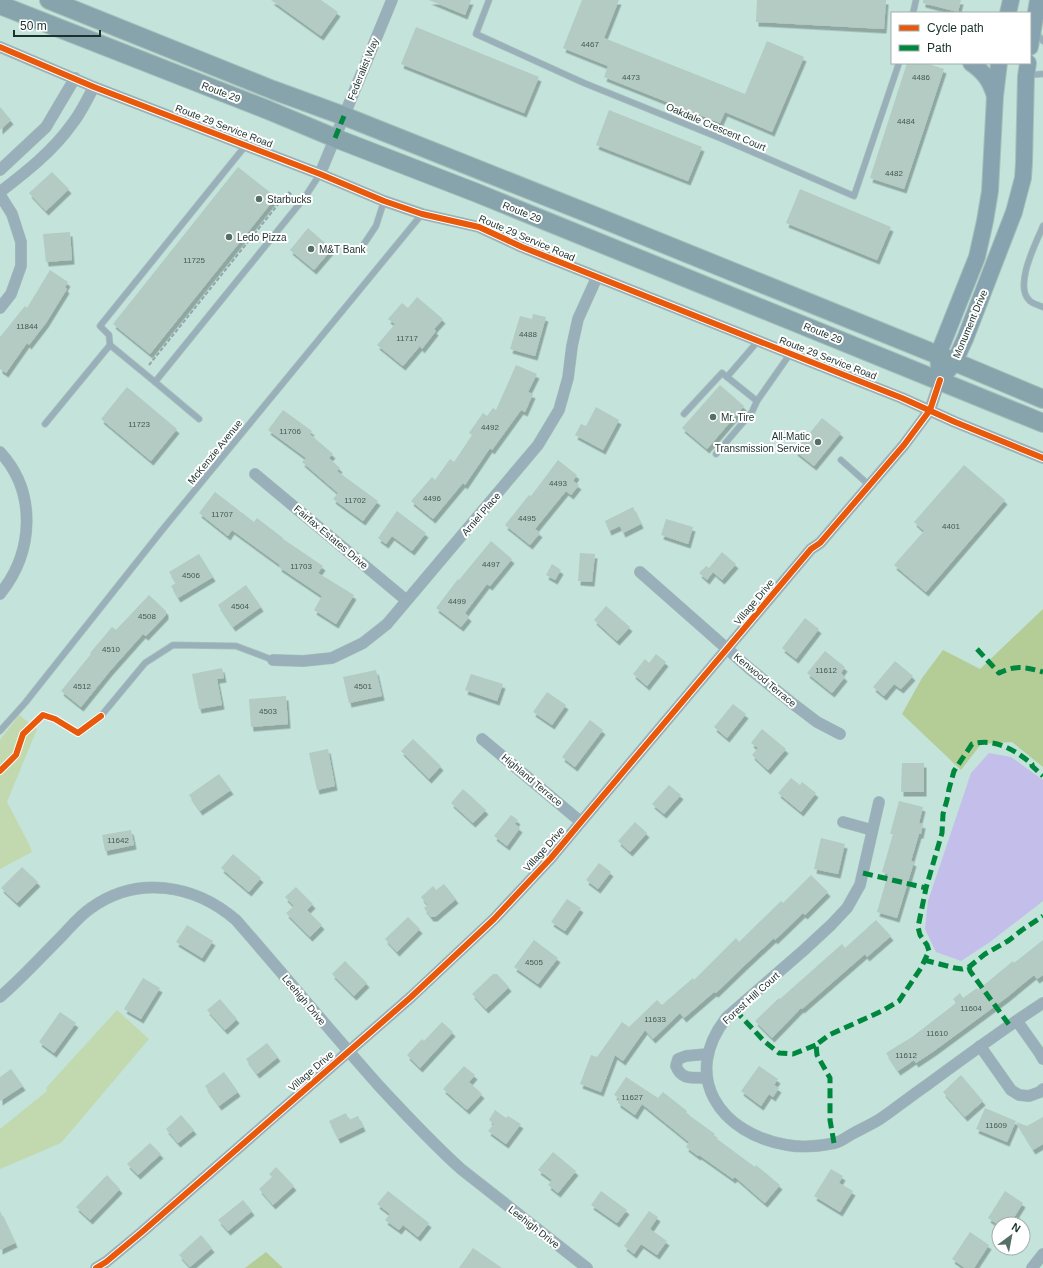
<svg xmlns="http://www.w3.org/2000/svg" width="1043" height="1268" font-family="Arial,sans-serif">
<defs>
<filter id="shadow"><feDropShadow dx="2.5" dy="4.5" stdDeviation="0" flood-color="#0004"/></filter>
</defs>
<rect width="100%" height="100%" fill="#c3e3db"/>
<g fill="#c2d9b0">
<path d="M19,715L37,729L7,802L29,844L32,852L0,869V740Z"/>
<path d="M117,1010L149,1039L61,1143L0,1169V1129L47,1091L46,1088Z"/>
</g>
<g fill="#b4cc95">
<path d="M1043,609V767L1012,742L981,744L961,770L902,714L922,678L943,650L980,669Z"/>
<path d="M266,1252L283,1268H245Z"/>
</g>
<path fill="#c4beeb" d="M989,753L1011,757L1043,780V901L990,942L961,961L936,952L925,929L928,901L971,773Z"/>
<g fill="#b3cbc2" filter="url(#shadow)">
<path d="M271,0H321L338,12L321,36Z"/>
<path d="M429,0H471L465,15Z"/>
<path d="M582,0H619L604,38L745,94L767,41L804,57L772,132L725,112L720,123L604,77L608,66L563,48Z"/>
<path d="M757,0H886L884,29L756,22Z"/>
<path d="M923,0H961L958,12L923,3Z"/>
<path d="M416,27L539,77L524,113L401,64Z"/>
<path d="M907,63H926L944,69L904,189L870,178Z"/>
<path d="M0,107L11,120L0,130Z"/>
<path d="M609,110L702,147L688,181L596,145Z"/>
<path d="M238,167L276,197L150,354L113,324Z"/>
<path d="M52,172L69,189L46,211L29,193Z"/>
<path d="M800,189L891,227L877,260L786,223Z"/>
<path d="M308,228L332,249L314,270L290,250Z"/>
<path d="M70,232L72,260L46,262L43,234Z"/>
<path d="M50,270L68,282L65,287L67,289L46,323L29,345L27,343L6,373L0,369V337L25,306L27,308Z"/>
<path d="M417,297L443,319L434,329L436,331L422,349L420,346L403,366L377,345L395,324L388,319L402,303L408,308Z"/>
<path d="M533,314L546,317L535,356L510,349L520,316L532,319Z"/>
<path d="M516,365L537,374L528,392L533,394L525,412L521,410L492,450L490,448L465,485L463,483L433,519L411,501L432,477L435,480L450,459L454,462L472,435L469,433L483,413L487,416L493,408L496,410Z"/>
<path d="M720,385L744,406L707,449L682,428Z"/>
<path d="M127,387L177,429L151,461L101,419Z"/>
<path d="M596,407L619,420L603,450L575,435L581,424L586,426Z"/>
<path d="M283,410L312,431L310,434L333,454L329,458L340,468L337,471L378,501L363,521L333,499L338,493L302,462L306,458L268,430Z"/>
<path d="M822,418L841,433L814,466L795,451Z"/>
<path d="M558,460L577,475L573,481L579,485L571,495L566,491L535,529L540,533L530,545L505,525L529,495L531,496Z"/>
<path d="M964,465L1005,500L926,592L894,565L924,531L914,522Z"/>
<path d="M215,492L254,522L257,518L283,538V539L323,566L318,573L354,595L336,624L314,610L322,596L279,567L280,565L232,530L228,536L199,513Z"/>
<path d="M633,507L641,524L623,533L620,526L609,531L605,521Z"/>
<path d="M397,511L426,533L412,551L392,536L386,544L378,538Z"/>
<path d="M666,519L693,527L688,544L661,535Z"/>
<path d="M491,541L512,559L490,586L487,584L465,613L469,617L461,627L436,608L458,579L459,580Z"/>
<path d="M722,552L736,564L722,580L713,572L707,580L699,573L706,566L709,568Z"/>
<path d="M580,553L595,554L592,582L578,581Z"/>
<path d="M199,554L213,577L178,598L171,586L176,583L169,572Z"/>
<path d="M552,564L561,570L555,580L546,575Z"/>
<path d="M246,585L261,607L233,627L218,605Z"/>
<path d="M149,595L166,611V615L146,636L143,634L110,671L81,707L61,691L91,654L90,653L112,627L116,630Z"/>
<path d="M606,606L630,627L617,641L594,620Z"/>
<path d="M805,618L819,629L796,659L782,648Z"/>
<path d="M825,651L845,667L841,673L845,677L832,693L807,673Z"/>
<path d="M656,654L666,662L647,686L633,674L645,659L649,663Z"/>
<path d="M895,661L913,676L901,689L894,684L884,696L873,687Z"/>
<path d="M222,668L224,678L217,679L222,705L199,709L192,674Z"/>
<path d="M376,670L382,696L349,703L343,677Z"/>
<path d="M471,674L503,684L497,701L465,690Z"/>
<path d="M547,692L566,705L552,725L533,712Z"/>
<path d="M286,696L288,724L251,727L249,699Z"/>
<path d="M733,704L746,714L727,738L714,727Z"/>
<path d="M590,720L603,730L575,767L562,757Z"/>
<path d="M762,729L786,749L768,770L752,755L758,748L751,743Z"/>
<path d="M413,739L441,766L429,779L401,751Z"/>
<path d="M328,749L335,786L317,790L309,753Z"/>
<path d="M902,763H924V792H901Z"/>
<path d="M219,774L231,790L200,811L189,795Z"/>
<path d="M791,778L800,785L802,782L816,793L801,812L778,793Z"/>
<path d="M669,785L681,795L664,814L652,804Z"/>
<path d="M463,789L486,810L473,823L451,803Z"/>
<path d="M899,801L923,807L919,823L923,824L921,834H919L911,861L914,862L897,918L877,912L888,874L882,872L893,834H890Z"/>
<path d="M511,815L518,820L515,824L520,828L507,846L494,836Z"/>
<path d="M635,822L647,833L630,852L618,841Z"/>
<path d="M131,830L134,845L105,851L102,835Z"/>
<path d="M821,838L845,844L838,874L814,869Z"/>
<path d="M233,854L261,878L249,892L221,868Z"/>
<path d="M599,863L611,872L598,889L586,880Z"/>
<path d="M22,867L38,882L17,903L1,888Z"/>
<path d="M811,875L828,892L805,915L803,913L775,940L774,938L745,965L716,993L714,992L684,1018L680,1013L653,1039L645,1030L623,1061L615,1055L601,1092L580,1084L591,1055L597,1057L622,1022L629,1027L657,1000L662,1005L693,978L694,980L736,938L739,942L781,901L783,903Z"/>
<path d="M444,884L456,899L435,917H431L424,908L428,905L421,897L433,886L436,890Z"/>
<path d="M296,887L313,904L307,910L322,925L310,937L286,913L294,906L285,897Z"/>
<path d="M567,899L581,908L565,931L551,922Z"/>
<path d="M408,917L420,929L397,952L385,939Z"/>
<path d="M876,920L891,936L867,957L865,954L802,1009L801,1008L772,1038L755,1021L779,998L780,999L842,944L845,948Z"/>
<path d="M187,925L213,941L202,958L176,942Z"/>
<path d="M534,940L558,958L538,984L514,967Z"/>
<path d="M1043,940V975L1037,979L1034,975L1006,998L934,1051L916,1063L914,1060L898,1071L886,1053L912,1037L956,1003L953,999L960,993L963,998L977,988L978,990L1013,961L1014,963Z"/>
<path d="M345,961L367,983L354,996L332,974Z"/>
<path d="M493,974H497L509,987L486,1009L472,994Z"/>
<path d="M143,978L160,988L141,1019L124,1009Z"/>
<path d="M220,999L237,1019L225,1030L207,1010Z"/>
<path d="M60,1012L76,1023L54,1053L39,1042Z"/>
<path d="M442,1022L453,1032L420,1068L407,1055L422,1039L424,1041Z"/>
<path d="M267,1043L278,1057L257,1074L246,1059Z"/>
<path d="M464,1066L475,1075L469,1082L482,1094L467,1110L443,1089Z"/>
<path d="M759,1066L778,1079L774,1085L779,1088L773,1097L769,1094L761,1106L741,1091Z"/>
<path d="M11,1069L23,1086L0,1101V1077Z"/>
<path d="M224,1072L238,1092L219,1106L205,1086Z"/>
<path d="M961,1075L983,1101L965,1117L943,1092Z"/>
<path d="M626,1077L658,1098L663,1092L687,1111L686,1113L715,1134L713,1136L755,1167L756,1165L780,1185L765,1203L735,1177L733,1179L699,1155L698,1156L686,1147L689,1142L642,1104L635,1115L618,1103L619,1098L614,1095Z"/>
<path d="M985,1108L1016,1121L1007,1142L976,1129Z"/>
<path d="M495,1110L506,1118L508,1116L521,1124L506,1144L488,1131L494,1124L489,1120Z"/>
<path d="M346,1113L349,1120L358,1116L363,1127L338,1139L329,1121Z"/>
<path d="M181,1115L194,1130L178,1143L166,1129Z"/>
<path d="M1043,1117V1144L1033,1150L1016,1122L1027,1126Z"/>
<path d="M150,1143L161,1154L138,1175L127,1164Z"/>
<path d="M553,1152L576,1171L558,1193L548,1185L552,1180L538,1170Z"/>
<path d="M276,1167L294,1186L273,1205L259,1189L272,1177L269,1174Z"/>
<path d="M831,1169L843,1176L839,1183L853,1191L840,1212L814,1196Z"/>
<path d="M107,1175L120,1189L90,1220L76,1207Z"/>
<path d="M388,1191L429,1223L418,1237L403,1225L399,1230L385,1220L390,1214L377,1204Z"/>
<path d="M601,1191L627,1210L617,1223L591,1205Z"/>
<path d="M1005,1191L1023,1203L1010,1224H997L988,1218Z"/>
<path d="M243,1200L252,1211L228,1231L218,1220Z"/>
<path d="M0,1211L15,1243L0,1250Z"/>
<path d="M649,1211L658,1217L650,1229L667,1241L657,1255L641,1244L634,1254L624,1246Z"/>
<path d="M970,1232L989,1245L974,1268H965L952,1259Z"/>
<path d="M201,1235L212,1248L190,1267L179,1255Z"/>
<path d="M473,1248L502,1268H459Z"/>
</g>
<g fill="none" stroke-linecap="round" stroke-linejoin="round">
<defs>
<g id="service">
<path d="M489,0L476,34L584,83L720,138L854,196L899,63"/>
<path d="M913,13L916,0"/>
<path d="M1035,32L1043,41"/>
<path d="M1028,75L1043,74"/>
<path d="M1043,226C1036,243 1014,285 1029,300C1032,304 1039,305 1043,307"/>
<path d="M364,244L376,226L384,201"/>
<path d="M727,377L757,401"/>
<path d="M155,382L110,345L109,335L100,326L246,145"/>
<path d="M684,414L722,373L727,377L758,341"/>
<path d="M199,419L155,382L305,197L320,174"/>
<path d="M45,424L110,345"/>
<path d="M716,454L752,412L757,401L790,354"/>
<path d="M841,460L869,485"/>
<path d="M101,716L145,663L173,645L236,646L273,660"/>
<path d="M0,731L25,703L163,529L422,214"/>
</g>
<g id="minor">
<path d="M0,47L94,87L320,174L384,201L422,214L479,227L522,247L902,398L955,422L1043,458"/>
<path d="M0,170L46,127L75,78"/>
<path d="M320,174L392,0"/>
<path d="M0,192C26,172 53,151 72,124C81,113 87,99 94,87"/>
<path d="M0,195L12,214L21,242V266L11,294L0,308"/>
<path d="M0,452C37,492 34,552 0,594"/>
<path d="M255,474L406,600"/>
<path d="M640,572L750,669L792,703L817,722L840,734"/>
<path d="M273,660L303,661L332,658L363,643L387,624L538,445L559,410L568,378L572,346L578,319L597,277"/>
<path d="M482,739L581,822"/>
<path d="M879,802L860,885L847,908L831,925L804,950L727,1017C680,1076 720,1134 787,1145C803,1148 820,1146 835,1143C842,1141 848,1136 854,1133C863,1128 872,1124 880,1119C896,1108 911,1096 927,1085C965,1057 1003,1029 1043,1003"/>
<path d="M843,822L872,830"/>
<path d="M0,997C21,979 39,959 58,940C69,929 78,917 91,908C137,875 194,884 236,920C284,975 331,1032 380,1087C406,1115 432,1143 461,1169L587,1268"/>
<path d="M1017,1021L1039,1052L1043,1059"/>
<path d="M980,1046L1011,1090L1019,1095L1029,1096L1040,1092L1043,1089"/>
<path d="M706,1078C693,1077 682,1081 676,1066L678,1059L686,1056L707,1054"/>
<path d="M96,1268L106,1262L142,1232L411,997L494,919L551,858L581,822L811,549L820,543L904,445L930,410L940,380"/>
<path d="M1032,1268L1043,1254"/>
</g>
<g id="secondary">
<path d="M1008,13L1011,0"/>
<path d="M1030,47L1038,0"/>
<path d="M971,63C984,72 990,80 995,96"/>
<path d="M939,367L938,355L977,257L985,221L990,191L995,96L999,63"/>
<path d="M940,380L954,363L965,339L1014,212L1023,178L1024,163L1026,76L1028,63"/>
</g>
<g id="primary">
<path d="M49,0L273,90L344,116L600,218L938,355L1043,399"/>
<path d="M0,5L268,110L335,138L477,193L1043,423"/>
</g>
</defs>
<use href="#service" stroke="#a7c0ba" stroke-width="7"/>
<use href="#minor" stroke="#a7c0ba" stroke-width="12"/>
<use href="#secondary" stroke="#a7c0ba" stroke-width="18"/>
<use href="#primary" stroke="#a7c0ba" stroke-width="20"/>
<path stroke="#92a6ab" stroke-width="2" stroke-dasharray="4 2" stroke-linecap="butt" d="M149,365L288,192L295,197"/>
<use href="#service" stroke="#99afba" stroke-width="5.5"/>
<use href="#minor" stroke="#99afba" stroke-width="11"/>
<use href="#secondary" stroke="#88a3b0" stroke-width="16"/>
<use href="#primary" stroke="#87a4ad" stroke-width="18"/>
<g stroke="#00873e" stroke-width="5" stroke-dasharray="10 5" stroke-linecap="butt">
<path d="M335,138L344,116"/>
<path d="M977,649L999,673C1015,665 1026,667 1043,672"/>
<path d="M863,873L926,888"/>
<path d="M924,960L955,968L962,969L969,967L985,954L1008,941L1022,930L1043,916"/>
<path d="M969,967L970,971L1010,1026"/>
<path d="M735,1010L764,1041L779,1053L793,1054L816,1045"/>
<path d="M834,1143L830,1120V1078L817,1055L816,1045L829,1035L882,1011L899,1001L921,968L929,951L927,945L920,935L918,927L926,888L942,833L943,814L947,800L949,789L954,771L972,744C994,738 1014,749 1032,764V766L1043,776"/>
</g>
<defs>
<g id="cycleway">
<path d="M0,47L94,87L320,174L384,201L422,214L479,227L522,247L902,398L955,422L1043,458"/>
<path d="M0,771L16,755L23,734L43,715L55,719L78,733L101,716"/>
<path d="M96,1268L106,1262L142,1232L411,997L494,919L551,858L581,822L811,549L820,543L904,445L930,410L940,380"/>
</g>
</defs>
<use href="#cycleway" stroke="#fff" stroke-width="8"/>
<use href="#cycleway" stroke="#e8590c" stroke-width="6"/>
</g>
<g fill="#556f69" stroke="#fff" stroke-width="1.5">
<circle cx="259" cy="199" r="4"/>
<circle cx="229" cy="237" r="4"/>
<circle cx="311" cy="249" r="4"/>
<circle cx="713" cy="417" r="4"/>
<circle cx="818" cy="442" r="4"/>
</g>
<g text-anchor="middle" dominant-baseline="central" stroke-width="4" stroke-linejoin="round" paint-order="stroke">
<g font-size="8" fill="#435a54">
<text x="590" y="44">4467</text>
<text x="631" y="77">4473</text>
<text x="921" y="77">4486</text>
<text x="906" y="121">4484</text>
<text x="894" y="173">4482</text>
<text x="194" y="260">11725</text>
<text x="27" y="326">11844</text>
<text x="528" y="334">4488</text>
<text x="407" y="338">11717</text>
<text x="139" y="424">11723</text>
<text x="490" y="427">4492</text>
<text x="290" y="431">11706</text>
<text x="558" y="483">4493</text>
<text x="432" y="498">4496</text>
<text x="355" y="500">11702</text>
<text x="222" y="514">11707</text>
<text x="527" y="518">4495</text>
<text x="951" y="526">4401</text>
<text x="491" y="564">4497</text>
<text x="301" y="566">11703</text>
<text x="191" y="575">4506</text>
<text x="457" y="601">4499</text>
<text x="240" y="606">4504</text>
<text x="147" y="616">4508</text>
<text x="111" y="649">4510</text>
<text x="826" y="670">11612</text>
<text x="82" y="686">4512</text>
<text x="363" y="686">4501</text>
<text x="268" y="711">4503</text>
<text x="118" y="840">11642</text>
<text x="534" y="962">4505</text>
<text x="971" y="1008">11604</text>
<text x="655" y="1019">11633</text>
<text x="937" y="1033">11610</text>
<text x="906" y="1055">11612</text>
<text x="632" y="1097">11627</text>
<text x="996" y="1125">11609</text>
</g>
<g font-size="10" fill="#1a312c" stroke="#fff">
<text transform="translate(363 69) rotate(-68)">Federalist Way</text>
<text transform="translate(221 92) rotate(21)">Route 29</text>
<text transform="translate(224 126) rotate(21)">Route 29 Service Road</text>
<text transform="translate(716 127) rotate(23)">Oakdale Crescent Court</text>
<text transform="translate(522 212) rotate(22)">Route 29</text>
<text transform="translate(527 238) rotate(23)">Route 29 Service Road</text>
<text transform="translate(970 324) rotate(-67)">Monument Drive</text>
<text transform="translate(823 333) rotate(22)">Route 29</text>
<text transform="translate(828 358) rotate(21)">Route 29 Service Road</text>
<text transform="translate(215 452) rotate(-51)">McKenzie Avenue</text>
<text transform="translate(481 514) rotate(-49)">Arniel Place</text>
<text transform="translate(331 537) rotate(40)">Fairfax Estates Drive</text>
<text transform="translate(754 602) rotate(-50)">Village Drive</text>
<text transform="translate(765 680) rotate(40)">Kenwood Terrace</text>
<text transform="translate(532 780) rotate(40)">Highland Terrace</text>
<text transform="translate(544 849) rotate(-48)">Village Drive</text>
<text transform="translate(751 998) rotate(-42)">Forest Hill Court</text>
<text transform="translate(304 1000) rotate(50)">Leehigh Drive</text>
<text transform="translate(311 1071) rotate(-41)">Village Drive</text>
<text transform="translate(534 1227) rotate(38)">Leehigh Drive</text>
</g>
<g font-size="10" fill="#1a312c" stroke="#fff" text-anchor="start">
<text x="267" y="199">Starbucks</text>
<text x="237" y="237">Ledo Pizza</text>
<text x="319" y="249">M&amp;T Bank</text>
<text x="721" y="417">Mr. Tire</text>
<text x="810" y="436" text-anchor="end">All-Matic<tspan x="810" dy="12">Transmission Service</tspan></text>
</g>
</g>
<rect x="891" y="12" width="140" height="52" fill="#ffffff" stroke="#a3adab"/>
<rect x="899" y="25" width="20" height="6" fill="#e8590c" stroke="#a3adab"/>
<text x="927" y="32" font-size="12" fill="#1a312c">Cycle path</text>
<rect x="899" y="45" width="20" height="6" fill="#00873e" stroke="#a3adab"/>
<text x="927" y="52" font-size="12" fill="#1a312c">Path</text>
<g transform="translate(1011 1236) rotate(32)"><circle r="19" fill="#ffffff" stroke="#a3adab"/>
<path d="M0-3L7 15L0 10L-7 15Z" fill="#556f69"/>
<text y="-6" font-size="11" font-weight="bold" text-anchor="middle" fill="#1a312c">N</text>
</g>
<path d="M14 30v6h86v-6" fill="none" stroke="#1a312c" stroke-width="2"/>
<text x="20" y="30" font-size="12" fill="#1a312c" stroke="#ffffff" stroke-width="3" paint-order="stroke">50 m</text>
</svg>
